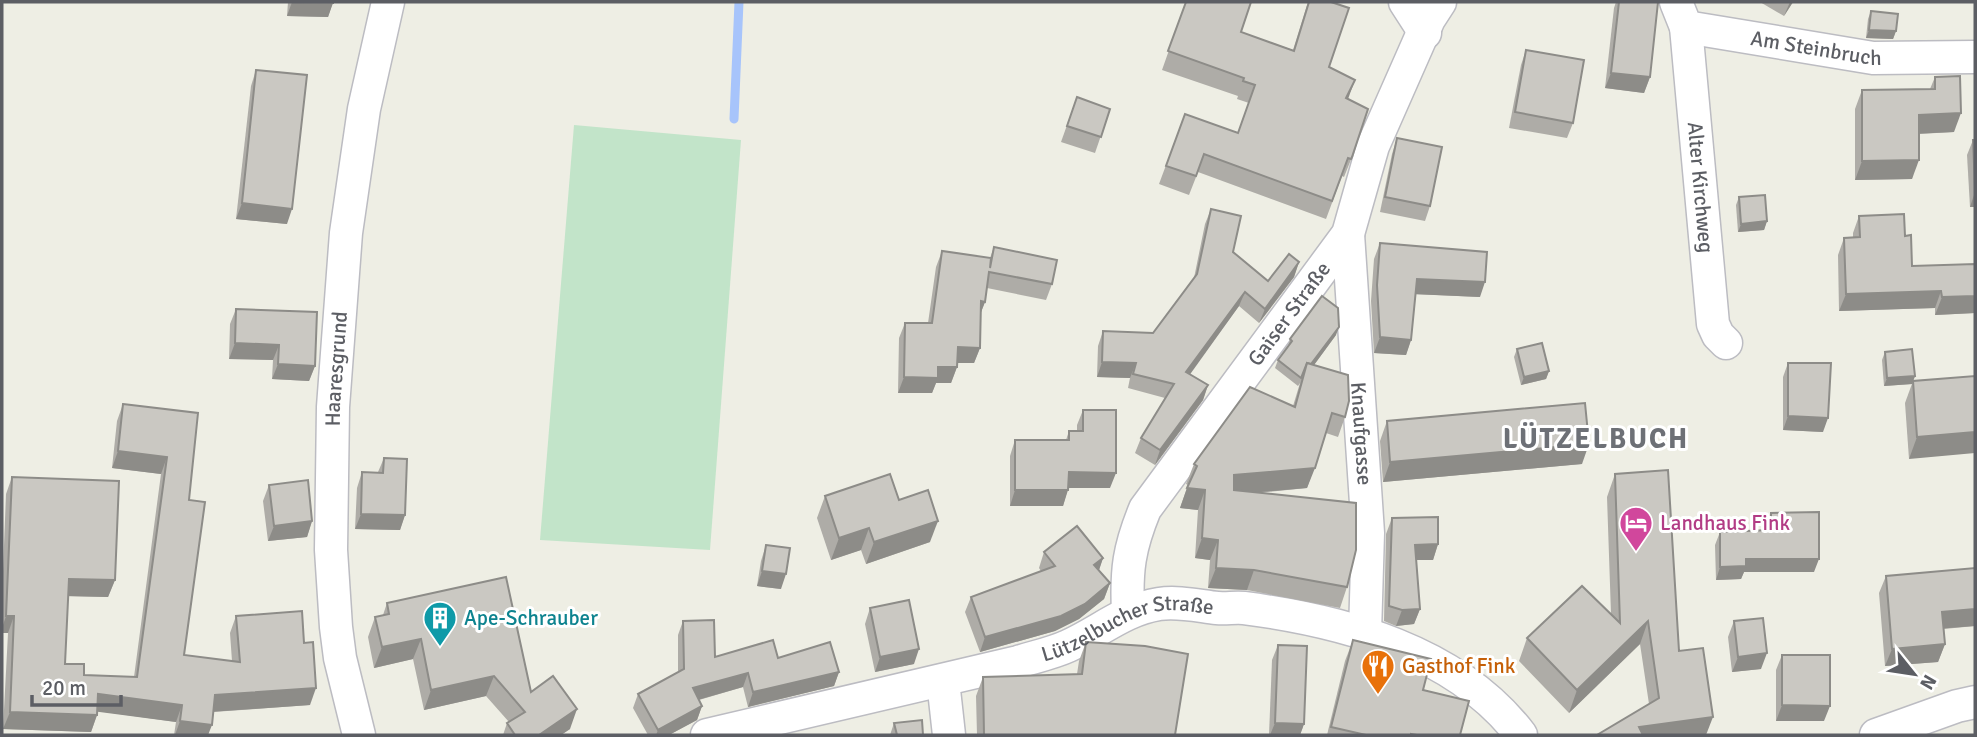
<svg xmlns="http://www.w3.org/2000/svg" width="1977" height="737" font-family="Signika,sans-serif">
<rect width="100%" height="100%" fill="#eeeee4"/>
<path fill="#c2e4c9" d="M574,125L741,140L710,550L540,540Z"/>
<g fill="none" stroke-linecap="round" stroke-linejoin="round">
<path stroke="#a7c4fb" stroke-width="9" d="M734,119L739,2"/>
<defs>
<g id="minor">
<path d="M1405,2L1425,33"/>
<path id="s1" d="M1676,2L1686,27L1873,58L1975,57"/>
<path id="s2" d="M1686,27L1713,324L1718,335L1726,343"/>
<path id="s3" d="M1348,234L1368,533L1365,633"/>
<path id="s4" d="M1128,612C1126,570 1129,548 1145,509L1348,234L1373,146L1429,19L1440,2"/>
<path d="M943,681L949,735"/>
<path id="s5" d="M359,735L340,658L336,627L331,550L333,407L346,233L364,109L388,2"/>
<path id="s6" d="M707,735L1018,662C1034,657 1053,653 1068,646C1101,631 1123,610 1159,604C1178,601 1199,606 1217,608C1226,609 1235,607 1244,608C1344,621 1457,651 1521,735"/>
<path d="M1876,735L1957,706L1975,702"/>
</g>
</defs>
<use href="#minor" stroke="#bcbcc2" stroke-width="35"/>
<use href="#minor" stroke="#fff" stroke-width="32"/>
</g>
<g fill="#aeaca7">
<path d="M288,2H333L328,17L287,16Z"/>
<path d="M1186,2L1241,32L1293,50L1308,2L1329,67L1348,99L1352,157L1344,177L1342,176L1326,219L1198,172L1189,195L1159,184L1185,114L1238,133L1249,103L1237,99L1238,96L1162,70Z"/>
<path d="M1616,2H1658L1650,77L1644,93L1605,88L1614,8Z"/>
<path d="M1760,2H1793L1784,16Z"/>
<path d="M1871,11L1896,31L1893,39L1866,38L1868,19Z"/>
<path d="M1526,50L1573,123L1567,138L1509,128L1521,65Z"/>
<path d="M256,70L287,224L236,219L251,86Z"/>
<path d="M1935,77L1954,132L1919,134L1912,179L1855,180V109L1862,90L1930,89Z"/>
<path d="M1077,97L1110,109L1095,153L1061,142Z"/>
<path d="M1397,138L1430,206L1425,221L1380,212L1392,154Z"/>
<path d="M1973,140H1975V207H1970L1967,155Z"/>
<path d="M1739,197L1767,221L1764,230L1738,232L1736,205Z"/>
<path d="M1211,209L1233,252L1268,281L1299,262L1294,277L1259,323L1239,306L1189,374L1208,385L1203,400L1155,465L1135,453L1141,438L1165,398L1128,388L1130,378L1097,377L1098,346L1103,331L1153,333L1194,278L1205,224Z"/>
<path d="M1859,216L1905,236L1912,266L1975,264V313L1935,315V308L1839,311L1838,255L1844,238L1853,237V233Z"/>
<path d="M1380,243L1480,297L1415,294L1411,340L1406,355L1374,353L1371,301L1374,259Z"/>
<path d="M994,247L1052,284L1046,300L987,288L985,302L980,315V348L974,363H957V367L951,383H936L932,393H898L899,338L905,323H928L936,267L942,251L990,258Z"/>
<path d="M236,309L315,366L309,381L272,379L273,360L229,359L230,324Z"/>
<path d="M1336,335L1314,365L1345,417L1338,437L1326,433L1307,488L1258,493L1347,587L1340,608L1247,590L1208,588L1210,560L1195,558L1198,510L1180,508L1188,485L1186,484L1194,464L1293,406L1300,383L1298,386L1275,368L1278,360L1288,347L1290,339Z"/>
<path d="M1517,349L1549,371L1546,379L1521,385L1514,357Z"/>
<path d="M1885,352L1915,376L1912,384L1884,386L1882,360Z"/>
<path d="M1788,363L1823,432L1783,430V377Z"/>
<path d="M1975,376L1909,459L1905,403L1913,381Z"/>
<path d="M123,404L198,413L189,500L184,655L232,661L230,633L236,616L310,705L213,712L208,735H174L176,722L98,711L97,715L91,732L3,729L8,633H2V597L6,494L12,477L115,580L108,597L68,596L65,664L84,675L134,677L161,474L112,468L117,421Z"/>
<path d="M1083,410L1110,488H1068L1063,506H1010V456L1015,440H1066L1069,431H1077V425Z"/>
<path d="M1387,421L1582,464L1383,482L1380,441Z"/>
<path d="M384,458L405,515L400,530L355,529L357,488L362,472H378Z"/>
<path d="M1615,474L1679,651L1713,717L1649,704L1640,644L1569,713L1519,661L1527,638L1611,614L1607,497Z"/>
<path d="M269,485L312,521L307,537L268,541L263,501Z"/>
<path d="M825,496L899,500L930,542L866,564L861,550L831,560L817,518Z"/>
<path d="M1771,513L1814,572H1744L1741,579L1716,580L1715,545L1720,532L1766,530V526Z"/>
<path d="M1392,518L1438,544L1433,560H1416L1420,609L1414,624L1396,626L1384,621L1386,534Z"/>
<path d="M766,545L781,589L757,586L761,561Z"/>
<path d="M1044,552L1103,558L1099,570L1110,583L1104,599L1079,619L1055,631L980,652L965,612L971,597L1041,571L1039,568Z"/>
<path d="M1886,576L1975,626L1944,629L1945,644L1938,662L1885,666L1879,593Z"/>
<path d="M387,603L531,692L570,729L561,735H503L507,723L509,722L486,696L424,710L413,659L374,668L368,637L375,617L383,615Z"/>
<path d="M870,608L914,664L875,672L865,624Z"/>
<path d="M683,621L715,657L778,658L839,672L834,686L748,707L743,687L699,700L702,706L697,720L669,735H648L633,708L638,694L678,672V635Z"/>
<path d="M1734,621L1761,669L1732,672L1728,637Z"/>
<path d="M1353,640L1423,690L1460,735H1327L1345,661Z"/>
<path d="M1086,642L1175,735H977L976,696L983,677L1077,674L1079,661Z"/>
<path d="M1278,645L1304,724L1300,735H1269L1272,660Z"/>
<path d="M1782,655L1824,721H1776V670Z"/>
<path d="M894,723L923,735H890Z"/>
</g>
<g fill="#8d8c88">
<path d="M292,2L333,3L328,17L287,16Z"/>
<path d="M1790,2H1793L1784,16Z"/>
<path d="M1869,30L1896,31L1893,39L1866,38Z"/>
<path d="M1611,73L1650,77L1644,93L1605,88Z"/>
<path d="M1355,80L1348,99L1339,117L1346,98Z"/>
<path d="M1961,113L1954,132L1912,134L1919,115Z"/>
<path d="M1919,160L1912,179L1855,180L1862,161Z"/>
<path d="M1975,192V207H1970Z"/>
<path d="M242,203L292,209L287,224L236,219Z"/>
<path d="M1767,221L1764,230L1738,232L1741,224Z"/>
<path d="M1299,262L1294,277L1259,323L1265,309Z"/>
<path d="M1417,279L1485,282L1480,297L1411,294Z"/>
<path d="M1941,291L1935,308L1839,311L1846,294Z"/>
<path d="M1245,292L1239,306L1181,387L1186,372Z"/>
<path d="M1975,296V313L1935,315L1942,297Z"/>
<path d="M981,301L985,302L979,317Z"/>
<path d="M1339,327L1336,335L1303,380L1305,373Z"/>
<path d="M1380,337L1411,340L1406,355L1374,353Z"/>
<path d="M235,343L279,345L273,360L229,359Z"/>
<path d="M958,347L980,348L974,363H952Z"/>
<path d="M1102,362L1136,363L1130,378L1097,377Z"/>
<path d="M278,364L315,366L309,381L272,379Z"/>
<path d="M938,367H957L951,383H936L932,393H898L904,377Z"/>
<path d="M1549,371L1546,379L1521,385L1524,377Z"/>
<path d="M1915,376L1912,384L1884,386L1887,378Z"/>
<path d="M1208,385L1203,400L1155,465L1160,450Z"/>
<path d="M1788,416L1828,418L1823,432L1783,430Z"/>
<path d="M1975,432V453L1909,459L1917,437Z"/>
<path d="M1589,444L1582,464L1383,482L1390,462Z"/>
<path d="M118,451L167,457L161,474L112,468Z"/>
<path d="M1315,468L1307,488L1227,495L1234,475Z"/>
<path d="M1069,472L1116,473L1110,488H1063Z"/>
<path d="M1187,488L1205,490L1198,510L1180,508Z"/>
<path d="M1015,490H1068L1063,506H1010Z"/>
<path d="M361,514L405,515L400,530L355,529Z"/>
<path d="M312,521L307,537L268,541L274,526Z"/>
<path d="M938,521L930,542L866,564L874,542Z"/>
<path d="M869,528L861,550L831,560L839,538Z"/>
<path d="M1202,538L1218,540L1210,560L1195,558Z"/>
<path d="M1438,544L1433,560H1409L1415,545Z"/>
<path d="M1103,558L1098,573L1094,565Z"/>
<path d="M1746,559H1819L1814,572H1744L1741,579L1716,580L1720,567Z"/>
<path d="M1216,568L1254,570L1247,590L1208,588Z"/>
<path d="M762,571L786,574L781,589L757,586Z"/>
<path d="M69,579L115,580L108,597L63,596Z"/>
<path d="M1110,583L1104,599L1079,619L1055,631L980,652L985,637Z"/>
<path d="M1420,609L1414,624L1396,626L1402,610Z"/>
<path d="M1975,609V626L1936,629L1942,612Z"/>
<path d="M6,616H14L8,633H2V628Z"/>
<path d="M1648,621L1640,644L1569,713L1577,690Z"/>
<path d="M421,639L413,659L374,668L382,647Z"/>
<path d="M1945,644L1938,662L1885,666L1892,649Z"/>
<path d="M919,649L914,664L875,672L880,657Z"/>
<path d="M1767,653L1761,669L1732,672L1738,657Z"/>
<path d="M839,672L834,686L748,707L753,692Z"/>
<path d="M748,673L743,687L687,703L693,688Z"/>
<path d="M494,676L486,696L424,710L431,690Z"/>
<path d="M316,688L310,705L209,712L215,695Z"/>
<path d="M98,694L182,705L176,722L92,711Z"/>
<path d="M1782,705L1830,706L1824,721H1776Z"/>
<path d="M702,706L697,720L669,735H656L658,730Z"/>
<path d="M577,709L570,729L561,735H539Z"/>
<path d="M10,712L97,715L91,732L3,729Z"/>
<path d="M1713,717L1706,735H1636L1639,727Z"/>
<path d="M180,721L212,725L208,735H175Z"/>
<path d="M1275,723L1304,724L1300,735H1270Z"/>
</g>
<g fill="#cac8c2" stroke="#8d8c88" stroke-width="2">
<path d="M294,2H333V3Z"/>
<path d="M1186,2H1251L1241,32L1294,51L1309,2H1331L1349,8L1329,67L1355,80L1346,98L1368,109L1352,157L1351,159L1348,158L1332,201L1204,154L1196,176L1166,166L1185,114L1238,133L1255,85L1243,81L1244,78L1168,51Z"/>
<path d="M1619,2H1658L1650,77L1611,73Z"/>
<path d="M1871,11L1898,14L1896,31L1869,30Z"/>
<path d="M1526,50L1584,60L1573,123L1515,112Z"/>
<path d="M256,70L307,75L292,209L242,203Z"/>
<path d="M1960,76L1961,113L1919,115V160L1862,161V90L1935,89V77Z"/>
<path d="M1077,97L1110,109L1101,137L1067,126Z"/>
<path d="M1397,138L1442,147L1430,206L1385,197Z"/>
<path d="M1973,140H1975V188Z"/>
<path d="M1765,195L1767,221L1741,224L1739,197Z"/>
<path d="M1211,209L1241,216L1233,252L1268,281L1289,254L1299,262L1265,309L1245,292L1186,372L1208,385L1160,450L1141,438L1174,384L1133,374L1136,363L1102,362L1103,331L1153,333L1197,274Z"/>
<path d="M1904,214L1905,236L1911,235L1912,266L1975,264V296L1942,297L1941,291L1846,294L1844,238L1860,237L1859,216Z"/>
<path d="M1380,243L1487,252L1485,282L1417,279L1411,340L1380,337L1377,285Z"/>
<path d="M994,247L1057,260L1052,284L989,272L985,302L981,301L980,348L958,347L957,367H938V378L904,377L905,323H932L942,251L991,258L990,268Z"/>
<path d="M1322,296L1338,308L1339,327L1311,364L1307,363L1301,378L1278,360L1292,341L1290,339Z"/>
<path d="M236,309L317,312L315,366L278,364L279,345L235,343Z"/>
<path d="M1542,343L1549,371L1524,377L1517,349Z"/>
<path d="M1912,349L1915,376L1887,378L1885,352Z"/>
<path d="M1307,363L1348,375L1349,401L1345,417L1332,413L1315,468L1234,475V490L1356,503V550L1347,587L1254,570L1216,568L1218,540L1202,538L1205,490L1187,488L1197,466L1194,464L1250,387L1295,407Z"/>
<path d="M1788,363H1831L1828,418L1788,416Z"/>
<path d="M1975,376V432L1917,437L1913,381Z"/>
<path d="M1585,403L1589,444L1390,462L1387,421Z"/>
<path d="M123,404L198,413L189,500L205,502L184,655L240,662L236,616L302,611L304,643L313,642L316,688L215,695L212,725L180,721L182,705L98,694L97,715L10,712L14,616H6L12,477L119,481L115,580L69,579L65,664H84V675L137,677L167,457L118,451Z"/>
<path d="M1083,410H1116V473L1069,472L1068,490H1015V440H1069V431H1083Z"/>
<path d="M384,458L407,459L405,515L361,514L362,472L383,473Z"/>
<path d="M1668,470L1679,651L1703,648L1713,717L1639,727L1643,735H1597L1659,698L1648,621L1577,690L1527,638L1582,586L1620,623L1615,474Z"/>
<path d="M890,474L899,500L928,490L938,521L874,542L869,528L839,538L825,496Z"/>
<path d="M308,480L312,521L274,526L269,485Z"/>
<path d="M1819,512V559H1746V566L1720,567V532L1771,530V513Z"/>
<path d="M1438,517V544L1415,545L1420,609L1402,610L1389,606L1392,518Z"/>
<path d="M1077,526L1103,558L1094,565L1110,583L1085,604L1061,616L985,637L971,597L1055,566L1044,552Z"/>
<path d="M766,545L790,548L786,574L762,571Z"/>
<path d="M1975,568V609L1942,612L1945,644L1892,649L1886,576Z"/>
<path d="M506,577L531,692L553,676L577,709L539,735H515L507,723L525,712L494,676L431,690L421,639L382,647L375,617L389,614L387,603Z"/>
<path d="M909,600L919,649L880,657L870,608Z"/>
<path d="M1763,618L1767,653L1738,657L1734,621Z"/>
<path d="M714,620L715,657L773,640L778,658L830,642L839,672L753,692L748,673L693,688L702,706L658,730L638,694L684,669L683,621Z"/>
<path d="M1353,640L1431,659L1423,690L1469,701L1460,735H1417L1411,734V735H1366L1331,727Z"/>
<path d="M1086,642L1145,646L1188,654L1175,735H984L983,677L1082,674Z"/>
<path d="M1278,645L1307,646L1304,724L1275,723Z"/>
<path d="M1782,655H1830V706L1782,705Z"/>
<path d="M922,720L923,735H897L894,723Z"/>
</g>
<defs>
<symbol id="hotel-pin" viewBox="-11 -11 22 30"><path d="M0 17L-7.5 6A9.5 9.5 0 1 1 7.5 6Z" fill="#d1479c" stroke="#fff"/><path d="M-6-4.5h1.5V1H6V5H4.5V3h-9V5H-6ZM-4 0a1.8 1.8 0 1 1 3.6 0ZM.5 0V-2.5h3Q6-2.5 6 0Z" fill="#fff"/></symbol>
<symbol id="building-pin" viewBox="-11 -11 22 30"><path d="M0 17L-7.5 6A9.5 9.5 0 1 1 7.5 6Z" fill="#0f9aa8" stroke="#fff"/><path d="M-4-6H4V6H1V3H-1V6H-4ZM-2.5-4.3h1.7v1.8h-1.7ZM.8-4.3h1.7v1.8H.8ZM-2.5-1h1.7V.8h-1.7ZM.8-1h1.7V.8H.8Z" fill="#fff"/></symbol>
<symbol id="restaurant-pin" viewBox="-11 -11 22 30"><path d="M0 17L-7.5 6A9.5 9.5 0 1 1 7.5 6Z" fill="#e8710a" stroke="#fff"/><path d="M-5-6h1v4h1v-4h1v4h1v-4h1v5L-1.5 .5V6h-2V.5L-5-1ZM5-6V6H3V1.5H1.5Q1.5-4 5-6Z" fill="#fff"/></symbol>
</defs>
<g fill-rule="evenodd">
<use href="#hotel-pin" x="1617" y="504" width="38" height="52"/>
<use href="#building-pin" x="421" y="599" width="38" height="52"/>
<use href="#restaurant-pin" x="1359" y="647" width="38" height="52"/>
</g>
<g text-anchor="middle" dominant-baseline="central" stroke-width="6" stroke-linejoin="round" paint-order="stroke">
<g font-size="21" fill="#5c5e64" stroke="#fff">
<text stroke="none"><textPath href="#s1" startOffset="159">Am Steinbruch</textPath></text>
<text stroke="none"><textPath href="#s2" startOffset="161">Alter Kirchweg</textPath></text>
<text stroke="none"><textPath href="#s4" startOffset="348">Gaiser Straße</textPath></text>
<text stroke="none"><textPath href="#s5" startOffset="369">Haaresgrund</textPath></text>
<text stroke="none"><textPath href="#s3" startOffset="200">Knaufgasse</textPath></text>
<text stroke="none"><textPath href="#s6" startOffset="436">Lützelbucher Straße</textPath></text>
</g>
<g font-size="21" fill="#b23c85" stroke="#fff" text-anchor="start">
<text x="1660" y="523">Landhaus Fink</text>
</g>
<g font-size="21" fill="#0d838f" stroke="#fff" text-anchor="start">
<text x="464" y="618">Ape-Schrauber</text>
</g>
<g font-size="21" fill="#c56008" stroke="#fff" text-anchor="start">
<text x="1402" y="666">Gasthof Fink</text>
</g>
<g font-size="28" font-weight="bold" letter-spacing="2" fill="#6d7076" stroke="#fff">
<text x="1596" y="439">LÜTZELBUCH</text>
</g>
</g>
<rect width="1977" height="737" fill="none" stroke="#5c5e64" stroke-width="7"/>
<g transform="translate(1914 674) rotate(120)" stroke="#ffffff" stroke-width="5" paint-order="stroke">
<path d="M0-5L12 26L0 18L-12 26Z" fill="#5c5e64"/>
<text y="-10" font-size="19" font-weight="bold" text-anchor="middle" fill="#5c5e64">N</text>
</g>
<path d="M32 695v10h89v-10" fill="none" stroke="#5c5e64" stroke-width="3.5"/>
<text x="42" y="695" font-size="21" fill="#5c5e64" stroke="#ffffff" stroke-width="5" paint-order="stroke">20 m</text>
</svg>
